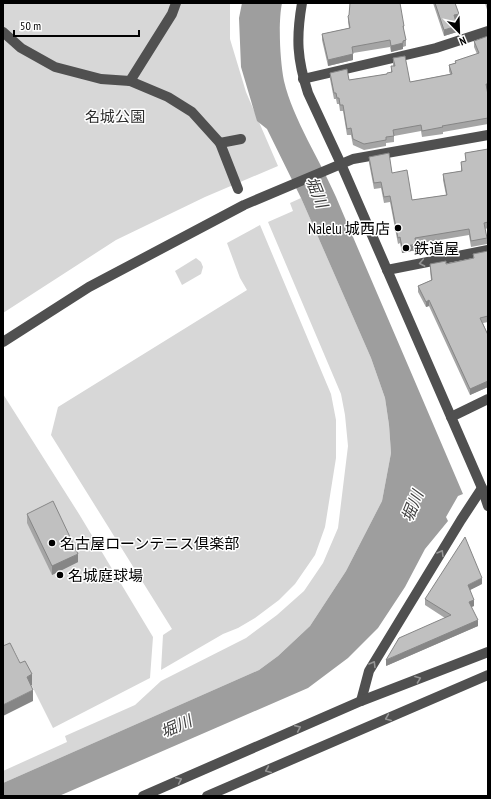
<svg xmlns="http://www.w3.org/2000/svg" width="491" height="799" font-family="'PT Sans Narrow','Noto Sans JP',sans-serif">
<rect width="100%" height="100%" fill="#fff"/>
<g fill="#d7d7d7">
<path d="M3,3H230V39L246,92L278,166L205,197L116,240L3,313Z"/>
<path d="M301,198L371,358L385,398L389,425L391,453L382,501L346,571L310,626L278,656L259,670L3,783V771L67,742L65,736L135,705L161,681L246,638L277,615L304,591L323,563L338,528L348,446L345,415L341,394L268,222L293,211L290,203Z"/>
<path d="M260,225L331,394L336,420V458L325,527L315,555L295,584L279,600L255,618L238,628L223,634L161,670L163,635L172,629L51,435L58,407L247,290L240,278L227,243Z"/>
<path d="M196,258L201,262L203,267L201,274L182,285L175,271Z"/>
<path d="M3,394L79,514L153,637L150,678L53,728L14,650L3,656Z"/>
</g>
<path fill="#9e9e9e" d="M242,3H282C278,23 280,61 284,81C293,119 320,160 336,197C378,296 421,395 463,494L458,496L446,517L448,521L425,549L405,587L378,628L348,658L308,688L59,796H3V783L259,670L278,656L310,626L346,571L382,501L391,453L389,425L385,398L371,358L301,198L267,129L257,121L241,67L239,18Z"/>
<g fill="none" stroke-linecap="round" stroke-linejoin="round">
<g stroke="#505050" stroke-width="10">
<path d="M302,3C296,38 297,59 308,93L341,164L482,488L488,506"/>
<path d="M3,32L21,48L55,67L101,79L130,81L168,97L192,112L220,143L238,189"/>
<path d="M303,79L436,48L488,31"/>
<path d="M130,81L172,14L176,3"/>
<path d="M220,143L241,139"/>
<path d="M387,270L488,250"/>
<path d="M3,342L89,287L244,205L353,159L488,135"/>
<path d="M451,417L488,399"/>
<path d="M361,701L369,671L461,520L482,488"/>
<path d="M143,796L361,701L488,652"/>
<path d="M207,796L488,675"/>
</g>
</g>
<g fill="#a5a5a5">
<path d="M433,3H455L459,19L455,20L457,32L444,36Z"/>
<path d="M485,3H488V13Z"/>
<path d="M349,15L404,26V32L406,40V46L403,47V49L391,52L390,47L353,53V60L328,66L322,40V34L349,28L348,22V16Z"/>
<path d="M488,36V90H487L488,95V124L443,132V134L422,137L421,131L394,136V142L386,143V146L364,150L353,145L351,135H347L343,111H340L339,104H337L336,99H334L330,79V73L349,80L387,74L391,72V66H393V58L410,82L450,74L449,71V65L455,63V61L477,54L474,47V41Z"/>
<path d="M488,149V228L485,229L487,238V244L471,247L469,235L416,244V250L402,253L400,243L398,244L390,202L384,203L381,188L374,189L369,163V157L392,173L412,200L446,195L443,180V174L461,171V162L466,161L465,153Z"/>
<path d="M488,251V322L483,323L488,335V387L470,395L429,306L426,307L418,292V286L431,280L430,270V264H446L473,258V254Z"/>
<path d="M27,514L78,562L52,575L27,523Z"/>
<path d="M482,584L470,590L474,606L471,607L478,626L386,666L445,618L425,605V599Z"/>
</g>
<g fill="#868686">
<path d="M459,14V19L454,21V15Z"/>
<path d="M457,26V32L444,36V30Z"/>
<path d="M403,43V49L391,52V46Z"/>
<path d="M353,54V60L328,66V60Z"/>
<rect x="486" y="84" width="2" height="6"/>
<path d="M416,244V250L402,253V247Z"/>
<path d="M429,300V306L426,307V302Z"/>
<path d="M488,381V387L470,395V389Z"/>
<path d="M78,554V562L52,575V566Z"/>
<path d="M482,578V584L468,591V585Z"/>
<path d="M474,600V606L469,608V602Z"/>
<path d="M478,620V626L386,666V660Z"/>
<path d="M32,674V685L27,688V677Z"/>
<path d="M33,690V701L3,716V705Z"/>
</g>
<g fill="#c0c0c0" stroke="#868686">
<path d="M350,3H400L404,26H403L406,40L403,41V43L391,46L390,40L352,47L353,54L328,60L322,34L350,28L348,16L349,15Z"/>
<path d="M435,3H455L459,14L454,15L457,26L444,30Z"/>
<path d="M488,36V84H486L488,95V118L442,126L443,127L422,131L421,125L393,130L394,136L386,137V140L364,144L353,139L351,128L347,129L343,105H340L339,98H337L336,93H334L330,73L347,69L349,80L387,74V73L392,72L391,66H395L393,58L405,56L410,82L452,74L449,65L456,63L455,61L479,53L474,41Z"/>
<path d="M488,149V222L484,223L487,238L471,241L469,229L415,238L416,244L402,247L400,237L398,238L390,196L384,197L381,182L374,183L369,157L389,153L392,173L407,170L412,200L447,195L443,174L462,171L461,162L466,161L465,153Z"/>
<path d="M488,251V316L480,318L488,335V381L470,389L429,300L426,302L418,286L432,280L430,264L446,261V264L474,258L473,254Z"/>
<path d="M53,501L78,554L52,566L27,514Z"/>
<path d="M465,537L482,578L468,585L474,600L469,602L478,620L386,660L399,638L451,615L425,599Z"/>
<path d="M10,643L20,663L25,661L32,674L27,677L33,690L3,705V646Z"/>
</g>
<defs><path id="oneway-chevron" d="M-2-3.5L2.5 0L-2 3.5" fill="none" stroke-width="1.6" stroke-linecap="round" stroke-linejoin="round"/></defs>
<g stroke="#969696">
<use href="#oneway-chevron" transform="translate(422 263) rotate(169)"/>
<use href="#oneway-chevron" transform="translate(441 553) rotate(-59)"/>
<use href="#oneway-chevron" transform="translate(373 664) rotate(-59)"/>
<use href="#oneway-chevron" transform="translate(418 679) rotate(-21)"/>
<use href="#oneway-chevron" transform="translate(388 718) rotate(157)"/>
<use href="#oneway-chevron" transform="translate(298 728) rotate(-24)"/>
<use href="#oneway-chevron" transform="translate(268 770) rotate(157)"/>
<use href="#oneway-chevron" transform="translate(179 780) rotate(-24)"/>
</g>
<g fill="#000" stroke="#fff" stroke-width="1.5">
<circle cx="398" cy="228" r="4"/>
<circle cx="406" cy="248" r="4"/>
<circle cx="52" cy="543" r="4"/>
<circle cx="60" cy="575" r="4"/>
</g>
<g text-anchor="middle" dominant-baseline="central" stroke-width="3" stroke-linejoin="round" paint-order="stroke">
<g font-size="15" fill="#2e2e2e" stroke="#fff">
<text x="115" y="116">名城公園</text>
</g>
<g font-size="15" fill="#000" stroke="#fff" text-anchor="start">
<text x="390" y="228" text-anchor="end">Nalelu 城西店</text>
<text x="414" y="248">鉄道屋</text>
<text x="60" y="543">名古屋ローンテニス倶楽部</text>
<text x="68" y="575">名城庭球場</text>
</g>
<g font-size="16" font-style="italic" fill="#3f3f3f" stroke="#fff">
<text transform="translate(317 192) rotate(68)">堀川</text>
<text transform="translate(412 506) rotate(-68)">堀川</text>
<text transform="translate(176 726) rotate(-24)">堀川</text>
</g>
</g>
<rect width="491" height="799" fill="none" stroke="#000000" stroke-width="8"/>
<g transform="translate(459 32) rotate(157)" stroke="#ffffff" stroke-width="3" paint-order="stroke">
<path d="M0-3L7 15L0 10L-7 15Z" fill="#000000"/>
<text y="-6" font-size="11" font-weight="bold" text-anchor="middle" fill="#000000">N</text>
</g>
<path d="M14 30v6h125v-6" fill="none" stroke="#000000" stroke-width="2"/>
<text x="20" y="30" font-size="12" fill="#000000" stroke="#ffffff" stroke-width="3" paint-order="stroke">50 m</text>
</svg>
